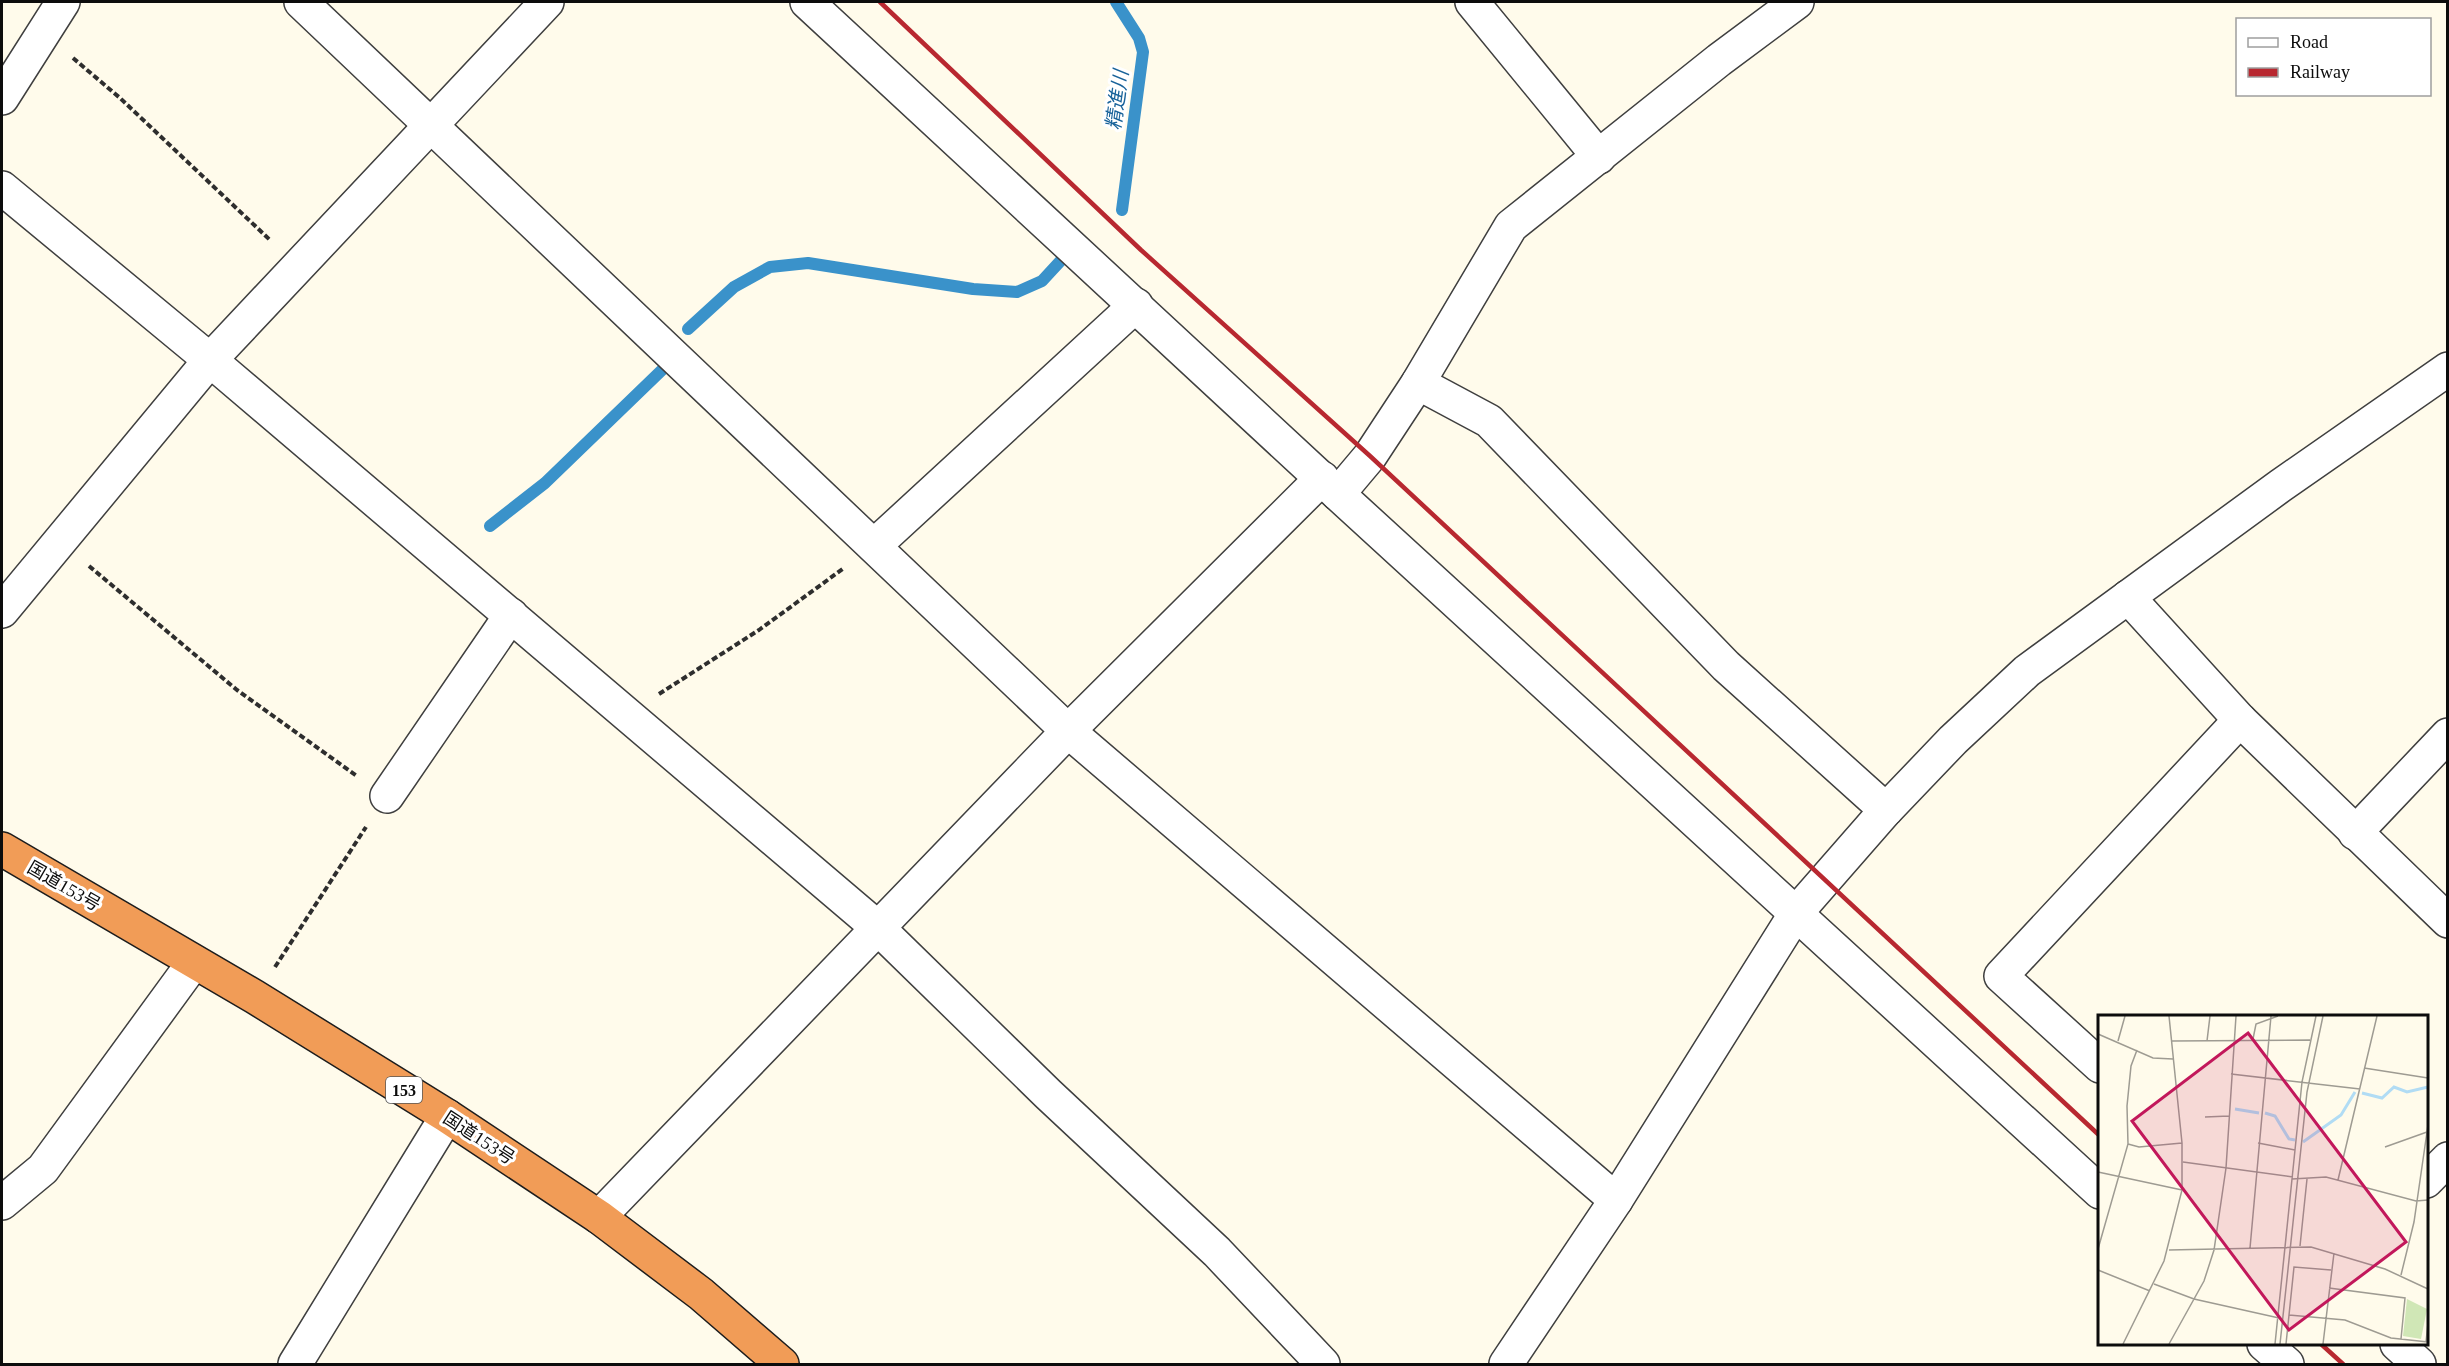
<svg xmlns="http://www.w3.org/2000/svg" width="2449" height="1366" font-family="'Times New Roman','Noto Sans JP',serif">
<rect width="100%" height="100%" fill="#fffbeb"/>
<g fill="none" stroke-linecap="round" stroke-linejoin="round">
<g stroke="#3a92ca" stroke-width="12">
<path d="M1116,2L1139,38L1143,52L1122,210"/>
<path d="M688,329L734,287L770,267L808,263L973,289L1017,292L1042,281L1066,255"/>
<path d="M490,526L545,483L663,369"/>
</g>
<defs>
<g id="minor">
<path d="M301,2L1068,731L1616,1200"/>
<path d="M807,2L1338,494L2100,1192"/>
<path d="M1472,2L1599,157"/>
<path d="M2,98L63,2"/>
<path d="M2,188L210,360L878,928L1048,1094L1217,1252L1323,1364"/>
<path d="M1418,383L1489,421L1726,666L1886,810"/>
<path d="M1338,494L1370,456L1418,383L1511,226L1719,60L1797,2"/>
<path d="M874,546L1136,305"/>
<path d="M2128,597L2240,720L2448,921"/>
<path d="M2,611L210,360L547,2"/>
<path d="M387,796L511,615"/>
<path d="M2355,833L2448,735"/>
<path d="M2100,1066L2001,976L2240,720"/>
<path d="M2426,1181L2448,1159"/>
<path d="M2,1203L43,1169L194,962"/>
<path d="M599,1217L1068,731L1322,478"/>
<path d="M2264,1344L2287,1364"/>
<path d="M2397,1344L2419,1364"/>
<path d="M295,1364L447,1116"/>
<path d="M1506,1364L1616,1200L1796,913L1886,810L1953,740L2027,671L2280,486L2448,369"/>
</g>
<path id="highway" d="M2,849L255,997L447,1116L599,1217L701,1294L782,1364"/>
</defs>
<use href="#minor" stroke="#3f3f3f" stroke-width="36"/>
<use href="#highway" stroke="#1d1d1d" stroke-width="36"/>
<g stroke="#2e2e2e" stroke-width="4" stroke-dasharray="6 3" stroke-linecap="butt">
<path d="M73,58L120,98L270,240"/>
<path d="M89,566L237,690L357,776"/>
<path d="M659,694L759,630L844,568"/>
<path d="M275,967L366,827"/>
</g>
<use href="#minor" stroke="#fff" stroke-width="33"/>
<use href="#highway" stroke="#f19c57" stroke-width="33"/>
<g stroke="#b82830" stroke-width="4.5">
<path d="M880,2L1141,250L1370,456L2100,1136"/>
<path d="M2321,1344L2343,1364"/>
</g>
</g>
<g text-anchor="middle" dominant-baseline="central" stroke-width="6" stroke-linejoin="round" paint-order="stroke">
<rect fill="#fff" stroke="#555" stroke-width="1.5" x="386" y="1077" width="36" height="26" rx="4.5"/>
<g font-size="16" font-weight="bold" fill="#0c0c0c">
<text x="404" y="1090">153</text>
</g>
<g font-size="18" fill="#0c0c0c" stroke="#fff">
<text transform="translate(64 886) rotate(30)">国道153号</text>
<text transform="translate(479 1138) rotate(33)">国道153号</text>
</g>
<g font-size="20" font-style="italic" fill="#19639a" stroke="#fff">
<text transform="translate(1117 100) rotate(-82)">精進川</text>
</g>
</g>
<g transform="translate(2098 1015)">
<rect width="330" height="330" fill="#fffbeb"/>
<path d="M309,284L329,294L323,324L305,321Z" fill="#d0e7b6"/>
<path fill="none" stroke="#b1dcf4" stroke-width="3" d="M264,78L284,83L296,72L309,77L330,72M137,94L161,98M167,98L177,101L191,124L197,125M205,127L243,100L257,77"/>
<path fill="none" stroke="#9e9b92" stroke-width="1.5" d="M0,19L55,43L75,44M155,24L158,9L180,1M20,26L27,1M74,26L212,25M109,26L112,1M266,53L330,63M133,59L262,74M107,102L131,101M160,128L197,135M30,129L41,132L84,128M287,132L329,117M85,147L195,162M0,157L84,175M194,164L228,162L318,186L330,185M240,165L279,1M202,231L209,164M152,233L173,1M0,234L30,129L29,91L33,51L39,35M71,235L213,232L287,254L330,274M0,255L52,276M303,260L316,207L330,110M56,269L96,284L181,303M231,273L307,283L303,324M191,300L247,305L293,323L330,327M328,327L330,308M25,329L66,246L84,175V128L71,1M71,329L106,266L116,235L128,153L138,1M177,329L204,67L218,1M182,329L209,77L225,1M188,329L196,252L233,255M225,329L236,238"/>
<path fill="#c2185b" fill-opacity="0.15" stroke="#c2185b" stroke-width="3" d="M150,18L308,227L191,315L34,106Z"/>
<rect width="330" height="330" fill="none" stroke="#0c0c0c" stroke-width="3"/>
</g>
<rect width="2449" height="1366" fill="none" stroke="#0c0c0c" stroke-width="6"/>
<rect x="2236" y="18" width="195" height="78" fill="#ffffff" stroke="#9e9e9e" stroke-width="1.5"/>
<rect x="2248" y="38" width="30" height="9" fill="#ffffff" stroke="#9e9e9e" stroke-width="1.5"/>
<text x="2290" y="48" font-size="18" fill="#0c0c0c">Road</text>
<rect x="2248" y="68" width="30" height="9" fill="#b82830" stroke="#9e9e9e" stroke-width="1.5"/>
<text x="2290" y="78" font-size="18" fill="#0c0c0c">Railway</text>
</svg>
